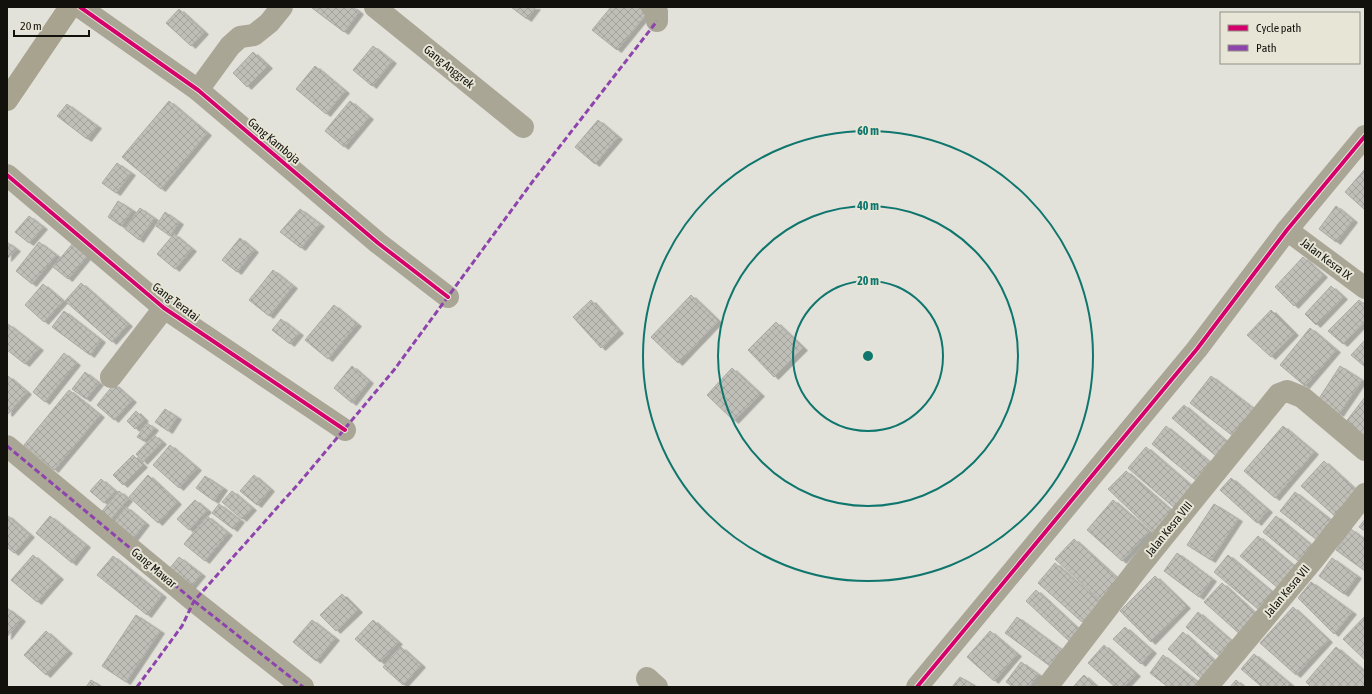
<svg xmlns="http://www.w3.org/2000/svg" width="1372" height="694" font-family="'Asap Condensed',sans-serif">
<defs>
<pattern id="building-cross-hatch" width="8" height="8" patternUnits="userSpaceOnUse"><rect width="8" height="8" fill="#bfbfb8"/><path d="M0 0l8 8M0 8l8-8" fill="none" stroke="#a3a39d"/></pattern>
<filter id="shadow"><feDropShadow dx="4.5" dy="2.5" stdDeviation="0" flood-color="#0004"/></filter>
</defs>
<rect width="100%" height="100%" fill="#e3e2da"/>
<g fill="url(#building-cross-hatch)" stroke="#abaaa5" filter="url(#shadow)">
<path d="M353,7L359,12L344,32L312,8Z"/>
<path d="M511,7H536L527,19Z"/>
<path d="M611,7H642L648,12L617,50L592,30Z"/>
<path d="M179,9L204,32L191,46L166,23Z"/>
<path d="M373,46L392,61L372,86L353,70Z"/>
<path d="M253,52L268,66L247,87L233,73Z"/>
<path d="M315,66L345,91L326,114L296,89Z"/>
<path d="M169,101L207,133L161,189L122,157Z"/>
<path d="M350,101L369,117L344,147L325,131Z"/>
<path d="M67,104L97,126L87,139L57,116Z"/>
<path d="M598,120L618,137L595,164L575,147Z"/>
<path d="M117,163L131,173L116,193L102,183Z"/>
<path d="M1365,169V210L1345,192Z"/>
<path d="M118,201L132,210L121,226L108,217Z"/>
<path d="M1336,206L1353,220L1336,242L1319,229Z"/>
<path d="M140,208L154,218L139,240L125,229Z"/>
<path d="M300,209L320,224L301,248L280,232Z"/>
<path d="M165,212L179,222L170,236L156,226Z"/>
<path d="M29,216L43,227L29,243L15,232Z"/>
<path d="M174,234L192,249L175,269L157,254Z"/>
<path d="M240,238L254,250L237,272L222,260Z"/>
<path d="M7,242L16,249L7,259Z"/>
<path d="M39,242L56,255L32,284L16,271Z"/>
<path d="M73,243L87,256L68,279L53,267Z"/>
<path d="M1303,257L1323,275L1294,306L1275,287Z"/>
<path d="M273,270L293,286L269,316L249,300Z"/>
<path d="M81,283L128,324L112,342L65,301Z"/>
<path d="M43,284L63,301L44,322L25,305Z"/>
<path d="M1331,286L1343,297L1316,325L1305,314Z"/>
<path d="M691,295L718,321L678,363L651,337Z"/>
<path d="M591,300L619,331L601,348L573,317Z"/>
<path d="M1359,300L1365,305V321L1343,344L1328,331Z"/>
<path d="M334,305L357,324L328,359L305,340Z"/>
<path d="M1271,310L1294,333L1271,357L1247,335Z"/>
<path d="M64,311L101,340L90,355L52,327Z"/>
<path d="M281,319L299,333L290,344L272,330Z"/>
<path d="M776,322L803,348L774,377L748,350Z"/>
<path d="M8,324L39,348L25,364L7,350Z"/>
<path d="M1310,328L1336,350L1305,386L1280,365Z"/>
<path d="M1365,340V367L1351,355Z"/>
<path d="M64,353L76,363L45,402L33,392Z"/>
<path d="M352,366L369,381L352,403L334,388Z"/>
<path d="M1340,366L1362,380L1339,414L1318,400Z"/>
<path d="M732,368L760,394L734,421L707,395Z"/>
<path d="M85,372L99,383L86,399L72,389Z"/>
<path d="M8,376L27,392L8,414L7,413Z"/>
<path d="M1211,376L1254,409L1233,436L1190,403Z"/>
<path d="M114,384L132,400L114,420L97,405Z"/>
<path d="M69,390L100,415L54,470L24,445Z"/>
<path d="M1365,397V438L1345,423Z"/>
<path d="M1184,405L1228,443L1216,456L1172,418Z"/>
<path d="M165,409L177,417L168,431L155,422Z"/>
<path d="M136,411L144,419L135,429L127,421Z"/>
<path d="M147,423L154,428L144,441L137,437Z"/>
<path d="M1166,426L1213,465L1198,482L1152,444Z"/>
<path d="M1283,426L1314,452L1275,498L1244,471Z"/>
<path d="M154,435L162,442L143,462L136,454Z"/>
<path d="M170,445L197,468L179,488L153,465Z"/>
<path d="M1146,447L1195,489L1177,510L1128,468Z"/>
<path d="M133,455L143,465L123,485L113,475Z"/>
<path d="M1324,461L1359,493L1337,518L1301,486Z"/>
<path d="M1126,471L1173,512L1153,532L1108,489Z"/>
<path d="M148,475L177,502L158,523L129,497Z"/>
<path d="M254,475L270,489L257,505L240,491Z"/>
<path d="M205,476L223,488L214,501L196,488Z"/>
<path d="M1231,478L1268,510L1257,523L1220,490Z"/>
<path d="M101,479L115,491L104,503L90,491Z"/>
<path d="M119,491L128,499L107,524L98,516Z"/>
<path d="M232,491L252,508L242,519L222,502Z"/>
<path d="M1295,492L1337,525L1322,544L1280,511Z"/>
<path d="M195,500L207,510L189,530L177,519Z"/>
<path d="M1113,500L1149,531L1122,561L1087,530Z"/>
<path d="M219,504L240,520L233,529L212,513Z"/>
<path d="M1214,504L1238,519L1211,560L1187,545Z"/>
<path d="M126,507L145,523L131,541L112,525Z"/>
<path d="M7,515L30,535L14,553L7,547Z"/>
<path d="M50,516L86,545L72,563L36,533Z"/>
<path d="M207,516L228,533L205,561L184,544Z"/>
<path d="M1276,516L1316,549L1303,565L1263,532Z"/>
<path d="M1365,519V531L1359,527Z"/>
<path d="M1351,529L1365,540V571L1336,550Z"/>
<path d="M1258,536L1301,572L1284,593L1240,556Z"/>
<path d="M1074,539L1120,581L1101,601L1055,559Z"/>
<path d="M1177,553L1212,579L1199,597L1164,571Z"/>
<path d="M33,555L59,577L37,602L11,580Z"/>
<path d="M1228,555L1279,598L1265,615L1214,572Z"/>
<path d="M113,556L162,595L147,615L97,575Z"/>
<path d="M179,557L201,574L187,591L165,574Z"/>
<path d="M1332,558L1357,576L1344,594L1319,576Z"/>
<path d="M1055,563L1100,602L1082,622L1038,583Z"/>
<path d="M1155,576L1186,606L1151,642L1120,611Z"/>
<path d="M1311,582L1352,612L1334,634L1298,598Z"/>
<path d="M1222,583L1259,617L1242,636L1204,602Z"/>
<path d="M1036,590L1079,630L1069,641L1026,601Z"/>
<path d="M342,594L358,610L336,631L320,615Z"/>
<path d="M1293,607L1328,640L1296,675L1260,643Z"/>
<path d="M7,608L21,619L7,637Z"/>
<path d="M1198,612L1236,645L1223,659L1186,627Z"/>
<path d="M136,615L160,631L126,682L102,666Z"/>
<path d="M1365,616V660L1343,639Z"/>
<path d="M1017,617L1062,650L1050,666L1005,633Z"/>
<path d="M312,620L335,638L316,661L293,642Z"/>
<path d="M373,620L398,642L380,662L355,639Z"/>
<path d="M1125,627L1152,651L1141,664L1113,639Z"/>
<path d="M46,631L68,651L46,675L24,655Z"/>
<path d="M990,631L1017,654L994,681L967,657Z"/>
<path d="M1183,632L1220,666L1205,682L1168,649Z"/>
<path d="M1104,645L1136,674L1124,687H1115L1088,663Z"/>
<path d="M401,647L421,665L403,685L383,667Z"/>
<path d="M1336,647L1365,672V687H1311L1306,682Z"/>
<path d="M1254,654L1290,684L1287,687H1262L1241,669Z"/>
<path d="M1163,655L1199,683L1197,687H1168L1150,673Z"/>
<path d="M1021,662L1038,674L1029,687H1013L1006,682Z"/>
<path d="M1084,675L1097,687H1073Z"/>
<path d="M960,677L977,687H952Z"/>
<path d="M91,680L102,687H86Z"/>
<path d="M1236,680L1244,687H1230Z"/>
</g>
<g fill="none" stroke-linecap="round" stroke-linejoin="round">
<g stroke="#a9a696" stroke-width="22">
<path d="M80,7L198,90L378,243L448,297"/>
<path d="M375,7L523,127"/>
<path d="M652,7L657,12V21"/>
<path d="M198,90L230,46L240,37L254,35L269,23L282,7"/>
<path d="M7,175L164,308L345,430"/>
<path d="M1287,230L1365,288"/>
<path d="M111,377L164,308"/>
<path d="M7,446L194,601L303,687"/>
<path d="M647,678L657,687"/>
<path d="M917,687L1197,349L1287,230L1365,136"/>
<path d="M1047,687L1139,567L1279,394L1287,391L1302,397L1365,450"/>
<path d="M1207,687L1314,559L1365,494"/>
</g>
<path stroke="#a7a38f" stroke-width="22" d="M7,100L70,7"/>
<g stroke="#8e44ad" stroke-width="3" stroke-dasharray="6 3" stroke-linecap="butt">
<path d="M7,446L194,601L303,687"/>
<path d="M137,687L182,626L194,601L300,482L394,370L533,181L657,21"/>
</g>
<defs>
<g id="cycleway">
<path d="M80,7L198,90L378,243L448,297"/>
<path d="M7,175L164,308L345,430"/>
<path d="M917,687L1197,349L1287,230L1365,136"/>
</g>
</defs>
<use href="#cycleway" stroke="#e7e5d6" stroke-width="6"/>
<use href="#cycleway" stroke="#d6006c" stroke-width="4"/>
</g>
<g fill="none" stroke="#0f766e" stroke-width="2">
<circle cx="868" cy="356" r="75"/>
<circle cx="868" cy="356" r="150"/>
<circle cx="868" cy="356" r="225"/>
</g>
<g text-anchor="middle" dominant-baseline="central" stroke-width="4" stroke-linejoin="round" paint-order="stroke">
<g font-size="12" fill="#12110c" stroke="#e7e5d6">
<text transform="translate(449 67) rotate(39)">Gang Anggrek</text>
<text transform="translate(274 141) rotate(40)">Gang Kamboja</text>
<text transform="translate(1326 259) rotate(37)">Jalan Kesra IX</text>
<text transform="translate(176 302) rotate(37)">Gang Teratai</text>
<text transform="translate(1169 529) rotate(-51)">Jalan Kesra VIII</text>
<text transform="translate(154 568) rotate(40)">Gang Mawar</text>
<text transform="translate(1287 591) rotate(-50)">Jalan Kesra VII</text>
</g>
</g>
<circle cx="868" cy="356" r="6" fill="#0f766e" stroke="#e7e5d6" stroke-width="2"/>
<g font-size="12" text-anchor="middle" font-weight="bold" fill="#0f766e" stroke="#e7e5d6" stroke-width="4" stroke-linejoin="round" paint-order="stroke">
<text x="868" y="135">60 m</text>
<text x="868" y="210">40 m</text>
<text x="868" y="285">20 m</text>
</g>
<rect width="1372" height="694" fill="none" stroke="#12110c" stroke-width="16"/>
<rect x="1220" y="12" width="140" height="52" fill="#e7e5d6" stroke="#929085"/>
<rect x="1228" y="25" width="20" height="6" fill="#d6006c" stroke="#929085"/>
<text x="1256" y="32" font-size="12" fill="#12110c">Cycle path</text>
<rect x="1228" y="45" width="20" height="6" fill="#8e44ad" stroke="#929085"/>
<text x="1256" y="52" font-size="12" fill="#12110c">Path</text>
<path d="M14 30v6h75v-6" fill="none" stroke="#12110c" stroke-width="2"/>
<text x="20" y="30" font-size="12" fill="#12110c" stroke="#e7e5d6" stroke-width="3" paint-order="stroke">20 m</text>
</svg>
